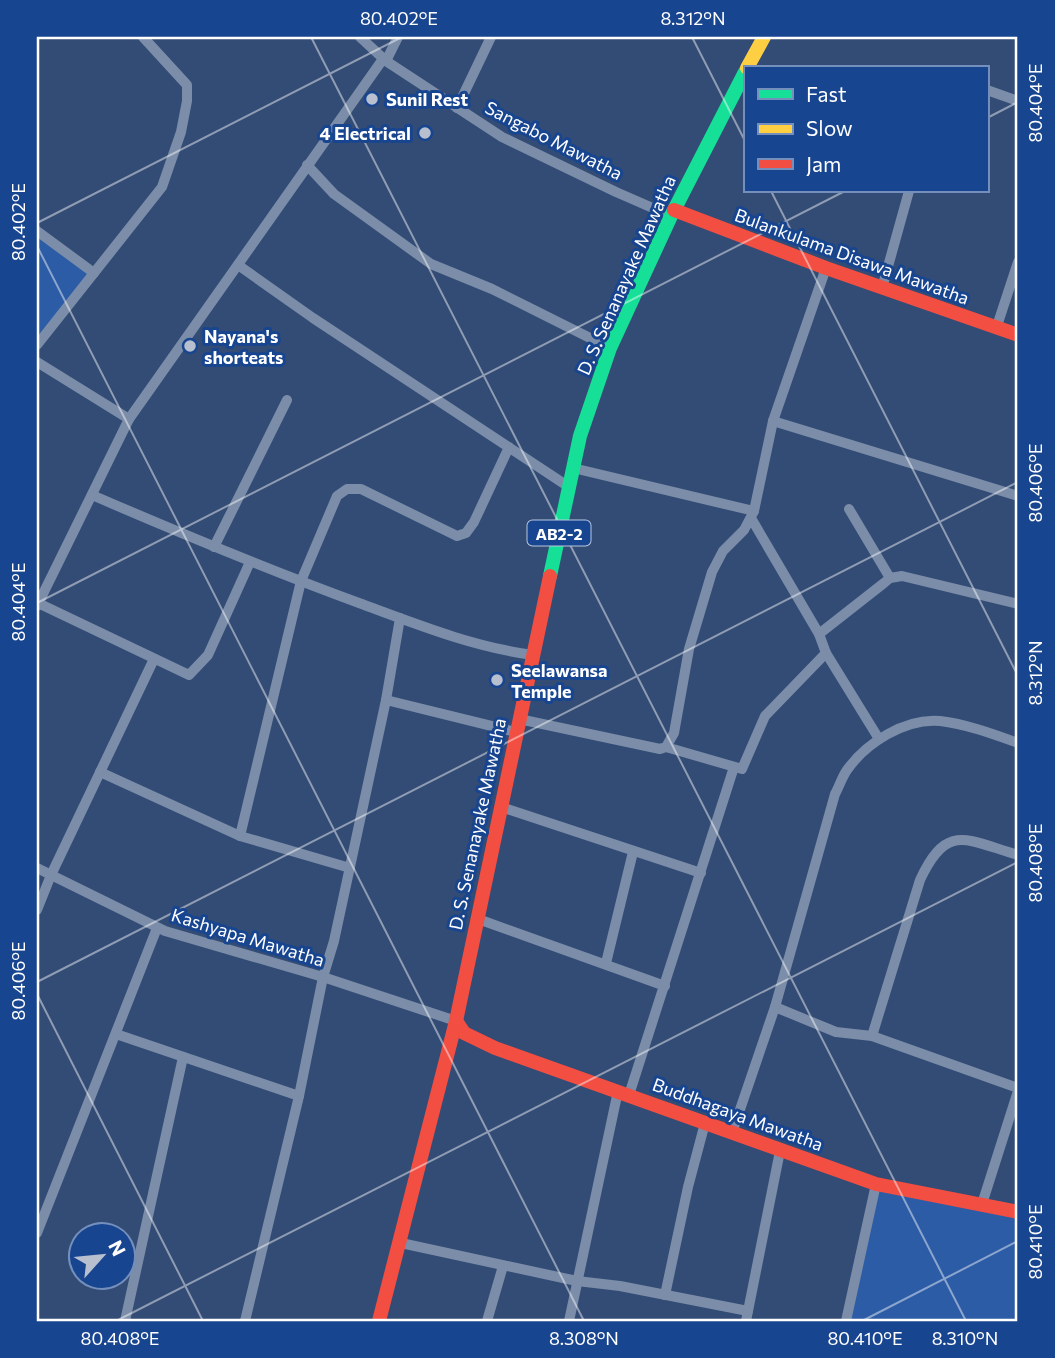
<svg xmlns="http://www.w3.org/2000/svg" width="1055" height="1358" font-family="Commissioner,sans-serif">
<rect width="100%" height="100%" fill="#334c75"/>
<g fill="#2c5ca6">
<path d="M37,230L94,273L37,346Z"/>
<path d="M876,1184L1018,1212V1321H846Z"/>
</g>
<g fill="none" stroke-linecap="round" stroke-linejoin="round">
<g stroke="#7b8da8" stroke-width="10">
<path d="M360,37L386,61L502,137L616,192L671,216"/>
<path d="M386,61L398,37"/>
<path d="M987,90L1018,101"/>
<path d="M457,108L491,37"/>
<path d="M307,165L334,194L431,264L492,289L610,348"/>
<path d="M37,231L94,273"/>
<path d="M238,265L313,318L569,487"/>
<path d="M882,288L909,191"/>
<path d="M996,329L1018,262"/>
<path d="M37,345L162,187L181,132L187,101V85L143,37"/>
<path d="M37,362L129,419"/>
<path d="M773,421L1018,496"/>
<path d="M573,468L754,511"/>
<path d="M92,495C180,533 269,570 359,603C416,624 473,647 533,655"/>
<path d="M849,509L890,578"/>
<path d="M751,518L819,634L826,653L879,739"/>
<path d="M214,547L287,400"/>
<path d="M38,603L189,675L208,655L250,562"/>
<path d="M37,606L129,419L383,59"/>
<path d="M819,634L884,583L890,578L902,576L1018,604"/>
<path d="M386,700L516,732"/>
<path d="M519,719L660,749L666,747L674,733L689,649L712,572L723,551L744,530L754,511L773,421L826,268"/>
<path d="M666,747L742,769L765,716L826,653"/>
<path d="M100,772L240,836L350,868"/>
<path d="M501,807L701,873"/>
<path d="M240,836L301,581L337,496L347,489H361L457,536L466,533L474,522L509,447"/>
<path d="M37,868L165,931L323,977L456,1021"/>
<path d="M37,910L51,875L154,659"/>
<path d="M478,919L665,986"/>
<path d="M606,963L633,852"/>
<path d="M775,1007L836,1032L872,1036L1018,1088"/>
<path d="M116,1034L299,1096"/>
<path d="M872,1036L920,880C947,822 966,840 1018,855"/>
<path d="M629,1095L734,767"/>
<path d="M732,1133L775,1007L835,794C839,787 842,777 847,770C866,743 905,718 940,721C966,724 993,734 1018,743"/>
<path d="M982,1204L1018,1091"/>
<path d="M37,1233L157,928"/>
<path d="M401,1243L577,1281L620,1286L748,1311"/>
<path d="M665,1295L688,1187L705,1123"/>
<path d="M125,1321L183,1057"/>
<path d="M245,1321L299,1096L323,977L334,941L386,700L400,618"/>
<path d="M487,1321L503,1266"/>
<path d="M569,1321L618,1091"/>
<path d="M746,1321L780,1151"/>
<path d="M846,1321L876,1184"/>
</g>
<path stroke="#16e098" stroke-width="14" d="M550,576L580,436L610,348L671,216L745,72"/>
<path stroke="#ffcf43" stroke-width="14" d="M747,68L764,37"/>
<g stroke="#f24e42" stroke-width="14">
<path d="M674,210L826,268L1018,335"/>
<path d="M456,1021L464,1033L495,1048L876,1184L1018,1212"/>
<path d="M456,1021L550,576"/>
<path d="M379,1321L456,1021"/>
</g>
</g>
<path fill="none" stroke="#fff" stroke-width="2" stroke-opacity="0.45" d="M311,37L966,1321M692,37L745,141M987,118L1018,102M771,191L1018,676M37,223L402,37M37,246L584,1321M37,603L845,191M37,982L1018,482M37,994L203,1321M116,1321L1018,862M862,1321L1018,1241"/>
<g fill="#b8c0cf" stroke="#184590" stroke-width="2.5">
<circle cx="372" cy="99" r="7"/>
<circle cx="425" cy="133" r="7"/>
<circle cx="190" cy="346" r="7"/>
<circle cx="497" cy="680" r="7"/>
</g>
<g text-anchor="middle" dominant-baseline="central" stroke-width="6" stroke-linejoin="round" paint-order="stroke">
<rect fill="#184590" stroke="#bac7de" stroke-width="2" x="527.5" y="520.5" width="63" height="25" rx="5"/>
<g font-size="16" font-weight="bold" fill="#fff">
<text x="559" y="533">AB2-2</text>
</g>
<g font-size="18" font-weight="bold" fill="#fff" stroke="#184590" text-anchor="start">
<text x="386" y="99">Sunil Rest</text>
<text x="411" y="133" text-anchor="end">4 Electrical</text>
<text x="204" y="336">Nayana's<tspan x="204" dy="21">shorteats</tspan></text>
<text x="511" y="670">Seelawansa<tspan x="511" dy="21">Temple</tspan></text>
</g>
<g font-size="18" fill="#fff" stroke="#184590">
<text transform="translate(554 140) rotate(27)">Sangabo Mawatha</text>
<text transform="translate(852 256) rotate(20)">Bulankulama Disawa Mawatha</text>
<text transform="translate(626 275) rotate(-66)">D. S. Senanayake Mawatha</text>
<text transform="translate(477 824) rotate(-78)">D. S. Senanayake Mawatha</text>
<text transform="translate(248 937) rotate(17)">Kashyapa Mawatha</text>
<text transform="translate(738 1114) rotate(20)">Buddhagaya Mawatha</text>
</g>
</g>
<rect width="1055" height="1358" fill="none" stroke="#184590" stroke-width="77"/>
<rect x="744" y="66" width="245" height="126" fill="#184590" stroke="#748fbc" stroke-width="2"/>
<rect x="758" y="89" width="35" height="10" fill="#16e098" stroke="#748fbc" stroke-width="2"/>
<text x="806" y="102" font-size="21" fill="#ffffff">Fast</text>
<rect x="758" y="124" width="35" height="10" fill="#ffcf43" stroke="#748fbc" stroke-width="2"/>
<text x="806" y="136" font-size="21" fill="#ffffff">Slow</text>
<rect x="758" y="159" width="35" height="10" fill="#f24e42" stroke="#748fbc" stroke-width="2"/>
<text x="806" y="172" font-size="21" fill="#ffffff">Jam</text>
<g transform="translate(102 1256) rotate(63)"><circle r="33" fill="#184590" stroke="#748fbc" stroke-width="2"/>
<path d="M0-5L12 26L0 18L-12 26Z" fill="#b8c0cf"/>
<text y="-10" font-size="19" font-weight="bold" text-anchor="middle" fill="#ffffff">N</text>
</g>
<rect x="38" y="38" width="978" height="1282" fill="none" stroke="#fff" stroke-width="2.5"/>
<g font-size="18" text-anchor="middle" fill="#fff">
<text x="399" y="25">80.402°E</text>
<text x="693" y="25">8.312°N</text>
<text transform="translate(1036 103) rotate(-90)" y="6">80.404°E</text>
<text transform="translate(19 222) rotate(-90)" y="6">80.402°E</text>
<text transform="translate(1036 483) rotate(-90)" y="6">80.406°E</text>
<text transform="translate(19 602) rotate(-90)" y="6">80.404°E</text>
<text transform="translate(1036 673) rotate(-90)" y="6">8.312°N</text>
<text transform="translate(1036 863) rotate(-90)" y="6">80.408°E</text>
<text transform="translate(19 981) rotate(-90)" y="6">80.406°E</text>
<text transform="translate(1036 1242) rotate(-90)" y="6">80.410°E</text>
<text x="120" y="1345">80.408°E</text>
<text x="584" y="1345">8.308°N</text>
<text x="865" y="1345">80.410°E</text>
<text x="965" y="1345">8.310°N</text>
</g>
</svg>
